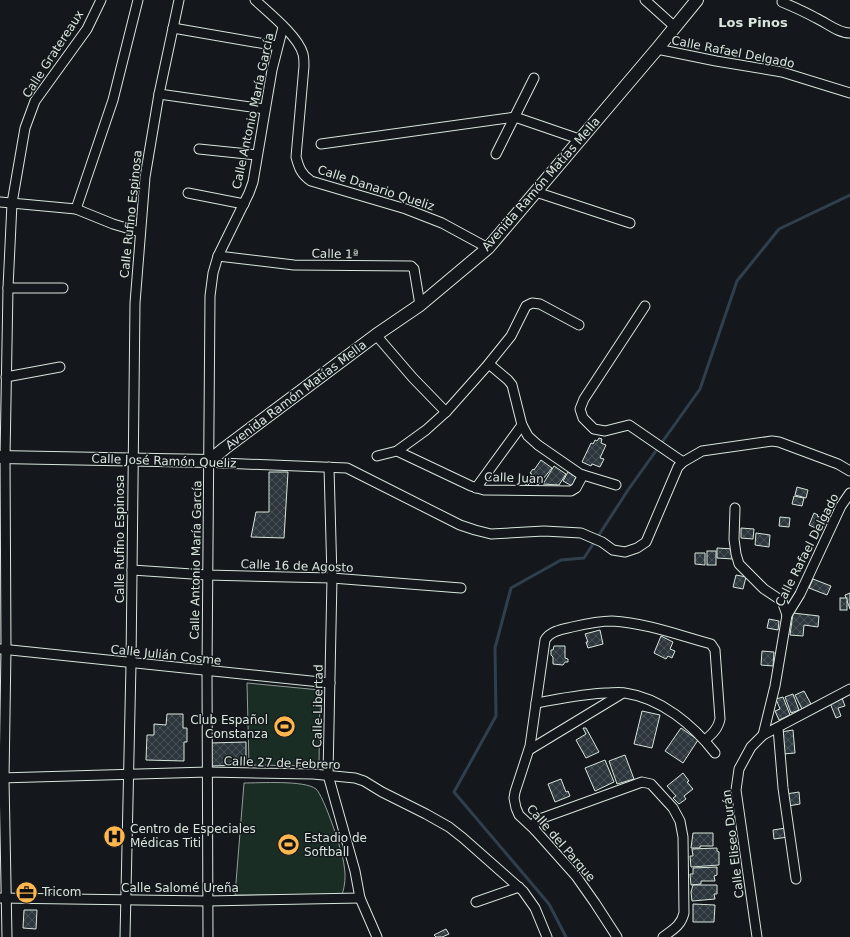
<svg xmlns="http://www.w3.org/2000/svg" width="850" height="937" font-family="'DejaVu Sans',sans-serif">
<defs>
<pattern id="building-cross-hatch" width="8" height="8" patternUnits="userSpaceOnUse"><rect width="8" height="8" fill="#2c363c"/><path d="M0 0l8 8M0 8l8-8" fill="none" stroke="#4a5358"/></pattern>
</defs>
<rect width="100%" height="100%" fill="#14181c"/>
<g fill="#1a2d24" stroke="#939e99">
<path d="M247,683L320,690L319,766L249,765Z"/>
<path d="M244,783C259,783 305,780 316,789C324,796 343,853 344,865C346,876 345,885 342,895H235Z"/>
</g>
<g fill="none" stroke-linecap="round" stroke-linejoin="round">
<path stroke="#2f3f4d" stroke-width="3" d="M566,937L549,904L454,792L496,716L495,648L511,588L561,560L584,558L628,490L700,389L737,281L779,229L850,195"/>
</g>
<g fill="url(#building-cross-hatch)" stroke="#d8e6dc">
<path d="M599,438L602,439L601,443L606,445L600,458L604,459L600,467L592,464L591,466L582,462L591,443L593,444L595,440L597,441Z"/>
<path d="M541,460L552,468L538,485L534,482L532,484L530,483L527,486L525,483L532,474L530,473L533,469L534,470Z"/>
<path d="M554,466L566,474L559,485L543,484Z"/>
<path d="M269,472H288L284,538L251,537L256,512H269Z"/>
<path d="M568,472L576,477L572,486L563,481Z"/>
<path d="M797,487L808,490L806,498L795,495Z"/>
<path d="M794,496L804,498L802,506L792,504Z"/>
<path d="M814,513L818,515L817,516L827,520L822,531L809,525Z"/>
<path d="M780,517L790,518L789,527L779,526Z"/>
<path d="M741,528L754,529L753,539L741,538Z"/>
<path d="M756,533L770,535L769,547L755,545Z"/>
<path d="M717,548L734,549L733,559L717,558Z"/>
<rect x="707" y="551" width="9" height="14"/>
<path d="M695,553H705V565L695,564Z"/>
<path d="M736,575L746,577L743,589L733,587Z"/>
<path d="M813,579L831,586L827,595L809,588Z"/>
<path d="M850,593V609L845,595Z"/>
<rect x="840" y="598" width="7" height="12"/>
<path d="M793,613L819,616L818,627L804,625L803,636L790,635Z"/>
<path d="M769,619L779,621L778,630L767,628Z"/>
<path d="M600,630L603,644L588,648L586,642H588L585,634Z"/>
<path d="M661,636L673,642L670,649L675,651L672,658L668,656L666,659L654,653Z"/>
<path d="M554,646H565V658L568,659V662H565L563,665L553,664V657L551,655V650H553Z"/>
<path d="M762,651L774,652L773,666L761,665Z"/>
<path d="M804,691L811,704L802,709L795,695Z"/>
<path d="M793,694L799,710L791,713L785,697Z"/>
<path d="M783,697L790,715L779,720L775,711L780,709L776,699Z"/>
<path d="M842,698L845,706L838,708L841,716L836,718L830,703Z"/>
<path d="M642,711L660,715L652,748L634,744Z"/>
<path d="M167,714H183V728H187V742H184V761L146,760L147,735H154V724L166,725Z"/>
<path d="M583,728H586L599,752L586,758L576,740L586,734Z"/>
<path d="M681,728L698,740L683,763L665,751Z"/>
<path d="M793,730L795,753L783,754L781,732Z"/>
<path d="M246,742V765L210,766V743Z"/>
<path d="M625,755L634,779L617,784L609,761Z"/>
<path d="M605,760L614,782L595,791L585,768Z"/>
<path d="M683,773L689,781L687,782L693,789L684,796L686,799L679,804L673,798L676,796L667,786Z"/>
<path d="M561,779L566,792L568,791L570,796L555,802L548,784Z"/>
<path d="M799,792L800,804L788,806L786,794Z"/>
<path d="M786,828L788,837L774,839L773,830Z"/>
<path d="M693,833H713V846H700V848H691Z"/>
<path d="M717,848V851L719,852V865L691,867L690,856H693L692,849Z"/>
<path d="M717,867V875L714,876L715,881H701V884L691,885L690,874H693V868Z"/>
<path d="M693,885H717V894H714L715,899L692,901L691,892Z"/>
<path d="M693,904L715,905L714,922H693Z"/>
<path d="M24,910H37L36,929L23,928Z"/>
<path d="M446,929L449,934L442,937H436L434,935Z"/>
</g>
<g fill="none" stroke-linecap="round" stroke-linejoin="round">
<defs>
<g id="street">
<path d="M255,0C269,13 298,36 303,54C304,58 304,62 304,66L296,157C299,168 301,174 311,181L406,209L442,223L488,248"/>
<path d="M645,0L675,27"/>
<path d="M782,2C794,7 805,12 816,18C827,23 838,33 850,33"/>
<path d="M173,28L277,46"/>
<path d="M657,49L716,61L782,72L850,93"/>
<path d="M159,94L265,109"/>
<path d="M321,144L515,117L579,139"/>
<path d="M199,149L257,155"/>
<path d="M496,154L534,78"/>
<path d="M536,192L630,223"/>
<path d="M188,193L244,204"/>
<path d="M0,202L76,209L113,224L140,232"/>
<path d="M76,209L113,100L138,0"/>
<path d="M218,256L294,265L411,266L414,269L420,305"/>
<path d="M8,288H63"/>
<path d="M645,306L584,399L580,409L583,418L594,429L605,431L629,425L683,462"/>
<path d="M376,335L413,378L446,412"/>
<path d="M489,364L508,380L512,385L522,425L528,436L538,445L580,474L616,485"/>
<path d="M6,377L60,367"/>
<path d="M397,451L471,486L484,490L571,491L576,488L583,475"/>
<path d="M377,456L397,451L426,430L446,412L486,367L511,336L526,306L532,303L540,304L579,325"/>
<path d="M209,461L221,463L347,468L460,525L475,530L491,534L544,531L581,533L602,542L613,550L625,552L637,548L646,542L678,467L683,462L702,451L772,441L779,442L838,464L850,471"/>
<path d="M329,467L332,578L328,775L355,871L360,898L377,937"/>
<path d="M476,488L522,425"/>
<path d="M735,508L734,539L736,554L739,564L764,589L782,601L787,615"/>
<path d="M132,570L207,575L332,578L461,588"/>
<path d="M1,649L330,683"/>
<path d="M536,703C559,699 582,694 606,693C612,693 619,692 625,693C661,698 693,725 715,753"/>
<path d="M778,728L783,788L796,879"/>
<path d="M763,735L775,686L787,615L800,594L841,506L850,493"/>
<path d="M529,750L623,693"/>
<path d="M0,778L208,772L313,774L355,778L364,781L382,792L426,814L449,827L463,838L523,891L535,908L547,937"/>
<path d="M535,830L534,824L537,820L642,782L651,784L673,808L680,821L683,837L684,913C681,926 672,930 663,937"/>
<path d="M0,898L207,901L360,898"/>
<path d="M476,902L519,887"/>
<path d="M7,937L4,779L6,649L5,457L8,288L12,203L25,128L35,101L87,29L101,0"/>
<path d="M125,937L131,664L135,303L145,177L159,94L179,0"/>
<path d="M208,937L207,671L210,296L213,273L218,256L249,193L253,182L272,70L283,27"/>
<path d="M617,937L595,903L576,876L535,830L519,815L516,808L514,798L515,792L530,746L545,640C550,631 563,629 572,627C585,624 599,621 612,621C646,623 678,635 711,644L715,650L720,719C718,729 712,734 705,740"/>
<path d="M757,937L736,790L739,769L751,747L763,735L850,689"/>
</g>
<path id="secondary" d="M0,457L209,461L225,448L376,335L420,305L488,248L657,49L697,0"/>
</defs>
<use href="#street" stroke="#d8e6dc" stroke-width="11"/>
<use href="#secondary" stroke="#d8e6dc" stroke-width="14"/>
<use href="#street" stroke="#14181c" stroke-width="9"/>
<use href="#secondary" stroke="#14181c" stroke-width="12"/>
</g>
<defs>
<symbol id="stadium-disc" viewBox="-11 -11 22 22"><circle r="9.5" fill="#ffb74d" stroke="#14181c"/><path d="M0-5a6.5 5 0 1 0 0 10a6.5 5 0 1 0 0-10ZM-3.5-1.8h7v3.6h-7Z" fill="#111"/></symbol>
<symbol id="hospital-disc" viewBox="-11 -11 22 22"><circle r="9.5" fill="#ffb74d" stroke="#14181c"/><path d="M-5-5h3v3.5h4V-5h3V5h-3V1.5h-4V5h-3Z" fill="#111"/></symbol>
<symbol id="office-disc" viewBox="-11 -11 22 22"><circle r="9.5" fill="#ffb74d" stroke="#14181c"/><path d="M-6-3h4V-5.5h4V-3h4V5H-6ZM-1-4.5V-3h2v-1.5ZM-6 0V1H6V0Z" fill="#111"/></symbol>
</defs>
<g fill-rule="evenodd">
<use href="#stadium-disc" x="272" y="714" width="25" height="25"/>
<use href="#hospital-disc" x="102" y="824" width="25" height="25"/>
<use href="#stadium-disc" x="276" y="832" width="25" height="25"/>
<use href="#office-disc" x="14" y="880" width="25" height="25"/>
</g>
<g text-anchor="middle" dominant-baseline="central" stroke-width="3" stroke-linejoin="round" paint-order="stroke">
<g font-size="12" fill="#d8e6dc" stroke="#14181c">
<text transform="translate(733 52) rotate(11)">Calle Rafael Delgado</text>
<text transform="translate(53 54) rotate(-57)">Calle Gratereaux</text>
<text transform="translate(253 111) rotate(-78)">Calle Antonio María García</text>
<text transform="translate(541 184) rotate(-49)">Avenida Ramón Matías Mella</text>
<text transform="translate(376 188) rotate(18)">Calle Danario Queliz</text>
<text transform="translate(131 214) rotate(-84)">Calle Rufino Espinosa</text>
<text transform="translate(335 254) rotate(1)">Calle 1ª</text>
<text transform="translate(296 395) rotate(-37)">Avenida Ramón Matías Mella</text>
<text transform="translate(164 461) rotate(2)">Calle José Ramón Queliz</text>
<text transform="translate(514 478) rotate(2)">Calle Juan</text>
<text transform="translate(120 539) rotate(-90)">Calle Rufino Espinosa</text>
<text transform="translate(807 550) rotate(-63)">Calle Rafael Delgado</text>
<text transform="translate(196 560) rotate(-89)">Calle Antonio María García</text>
<text transform="translate(297 566) rotate(2)">Calle 16 de Agosto</text>
<text transform="translate(166 655) rotate(6)">Calle Julián Cosme</text>
<text transform="translate(318 706) rotate(-89)">Calle Libertad</text>
<text transform="translate(282 763) rotate(2)">Calle 27 de Febrero</text>
<text transform="translate(561 843) rotate(49)">Calle del Parque</text>
<text transform="translate(733 844) rotate(-97)">Calle Eliseo Durán</text>
<text x="180" y="888">Calle Salomé Ureña</text>
</g>
<g font-size="12" fill="#d8e6dc" stroke="#14181c" text-anchor="start">
<text x="268" y="720" text-anchor="end">Club Español<tspan x="268" dy="14">Constanza</tspan></text>
<text x="130" y="829">Centro de Especiales<tspan x="130" dy="14">Médicas Titi</tspan></text>
<text x="304" y="838">Estadio de<tspan x="304" dy="14">Softball</tspan></text>
<text x="42" y="892">Tricom</text>
</g>
<g font-size="13" font-weight="bold" fill="#d8e6dc" stroke="#14181c">
<text x="753" y="22">Los Pinos</text>
</g>
</g>
</svg>
